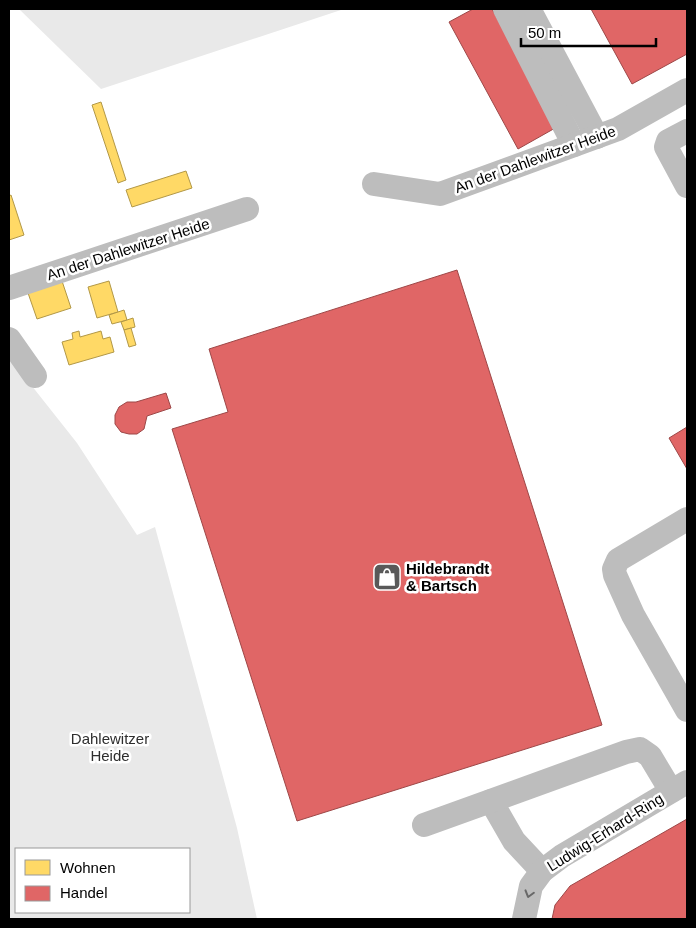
<svg xmlns="http://www.w3.org/2000/svg" width="696" height="928" font-family="Arial,sans-serif">
<rect width="100%" height="100%" fill="#fff"/>
<g fill="#e9e9e9" fill-rule="evenodd">
<path d="M19,9H344L101,89Z"/>
<path d="M9,357L77,443L137,535L155,527L237,828L257,919H9ZM16,849H189V912H16Z"/>
</g>
<g fill="#ffd966" stroke="#b29847">
<path d="M101,102L126,180L118,183L92,105Z"/>
<path d="M186,171L192,188L132,207L126,190Z"/>
<path d="M11,195L24,235L9,240V196Z"/>
<path d="M62,281L71,308L37,319L28,293Z"/>
<path d="M109,281L118,312L97,318L88,287Z"/>
<path d="M124,310L127,320L112,324L109,315Z"/>
<path d="M133,318L135,327L124,330L121,322Z"/>
<path d="M131,328L136,345L129,347L124,330Z"/>
<path d="M79,331L80,337L101,331L103,339L110,337L114,352L69,365L62,342L73,339L72,333Z"/>
</g>
<g fill="#e06666" stroke="#9d4747">
<path d="M473,9H492L557,127L518,149L449,22Z"/>
<path d="M591,9H687V54L632,84Z"/>
<path d="M457,270L602,725L297,821L172,429L228,412L209,349Z"/>
<path d="M166,393L171,408L147,416L144,429L137,434H129L121,432L115,424V415L119,407L127,402H136Z"/>
<path d="M687,427V469L669,438Z"/>
<path d="M687,819V919H552L555,905L570,886Z"/>
</g>
<g fill="none" stroke-linecap="round" stroke-linejoin="round">
<g stroke="#bdbdbd" stroke-width="24">
<path d="M505,9L574,145"/>
<path d="M529,9L597,137"/>
<path d="M687,131L668,141L666,147L687,186"/>
<path d="M374,184L440,194L618,129L687,90"/>
<path d="M9,288L247,209"/>
<path d="M9,339L35,376"/>
<path d="M687,519L618,560L614,569L615,575L633,615L687,710"/>
<path d="M491,801L514,841L542,871"/>
<path d="M424,825L626,752L640,749L650,756L671,791"/>
<path d="M524,919L531,886L542,871L562,856L687,782"/>
</g>
</g>
<defs><path id="oneway-chevron" d="M-2-3.5L2.5 0L-2 3.5" fill="none" stroke-width="1.6" stroke-linecap="round" stroke-linejoin="round" transform="scale(1.25)"/></defs>
<use stroke="#686868" href="#oneway-chevron" transform="translate(529 894) rotate(106)"/>
<defs>
<symbol id="shop-square" viewBox="-11 -11 22 22"><rect x="-9" y="-9" width="18" height="18" rx="4" fill="#595959" stroke="#fff"/><path d="M-5-2.5h2.3a2.7 3.5 0 0 1 5.4 0H5L5.5 6h-11ZM-1.5-2.5h3a1.5 2.3 0 0 0-3 0Z" fill="#fff"/></symbol>
</defs>
<g fill-rule="evenodd">
<use href="#shop-square" x="371" y="561" width="32" height="32"/>
</g>
<g text-anchor="middle" dominant-baseline="central" stroke-width="5" stroke-linejoin="round" paint-order="stroke">
<g font-size="15" fill="#000" stroke="#fff">
<text transform="translate(535 159) rotate(-20)">An der Dahlewitzer Heide</text>
<text transform="translate(128 249) rotate(-18)">An der Dahlewitzer Heide</text>
<text transform="translate(605 832) rotate(-32)">Ludwig-Erhard-Ring</text>
</g>
<g font-size="15" font-weight="bold" fill="#000" stroke="#fff" text-anchor="start">
<text x="406" y="568">Hildebrandt<tspan x="406" dy="17">&amp; Bartsch</tspan></text>
</g>
<g font-size="15" fill="#2e2e2e" stroke="#fff">
<text x="110" y="738">Dahlewitzer<tspan x="110" dy="17">Heide</tspan></text>
</g>
</g>
<rect width="696" height="928" fill="none" stroke="#000000" stroke-width="20"/>
<rect x="15" y="848" width="175" height="65" fill="#ffffff" stroke="#999999"/>
<rect x="25" y="860" width="25" height="15" fill="#ffd966" stroke="#999999"/>
<text x="60" y="873" font-size="15" fill="#000000">Wohnen</text>
<rect x="25" y="886" width="25" height="15" fill="#e06666" stroke="#999999"/>
<text x="60" y="898" font-size="15" fill="#000000">Handel</text>
<path d="M521 38v8h135v-8" fill="none" stroke="#000000" stroke-width="2.5"/>
<text x="528" y="38" font-size="15" fill="#000000" stroke="#ffffff" stroke-width="4" paint-order="stroke">50 m</text>
</svg>
